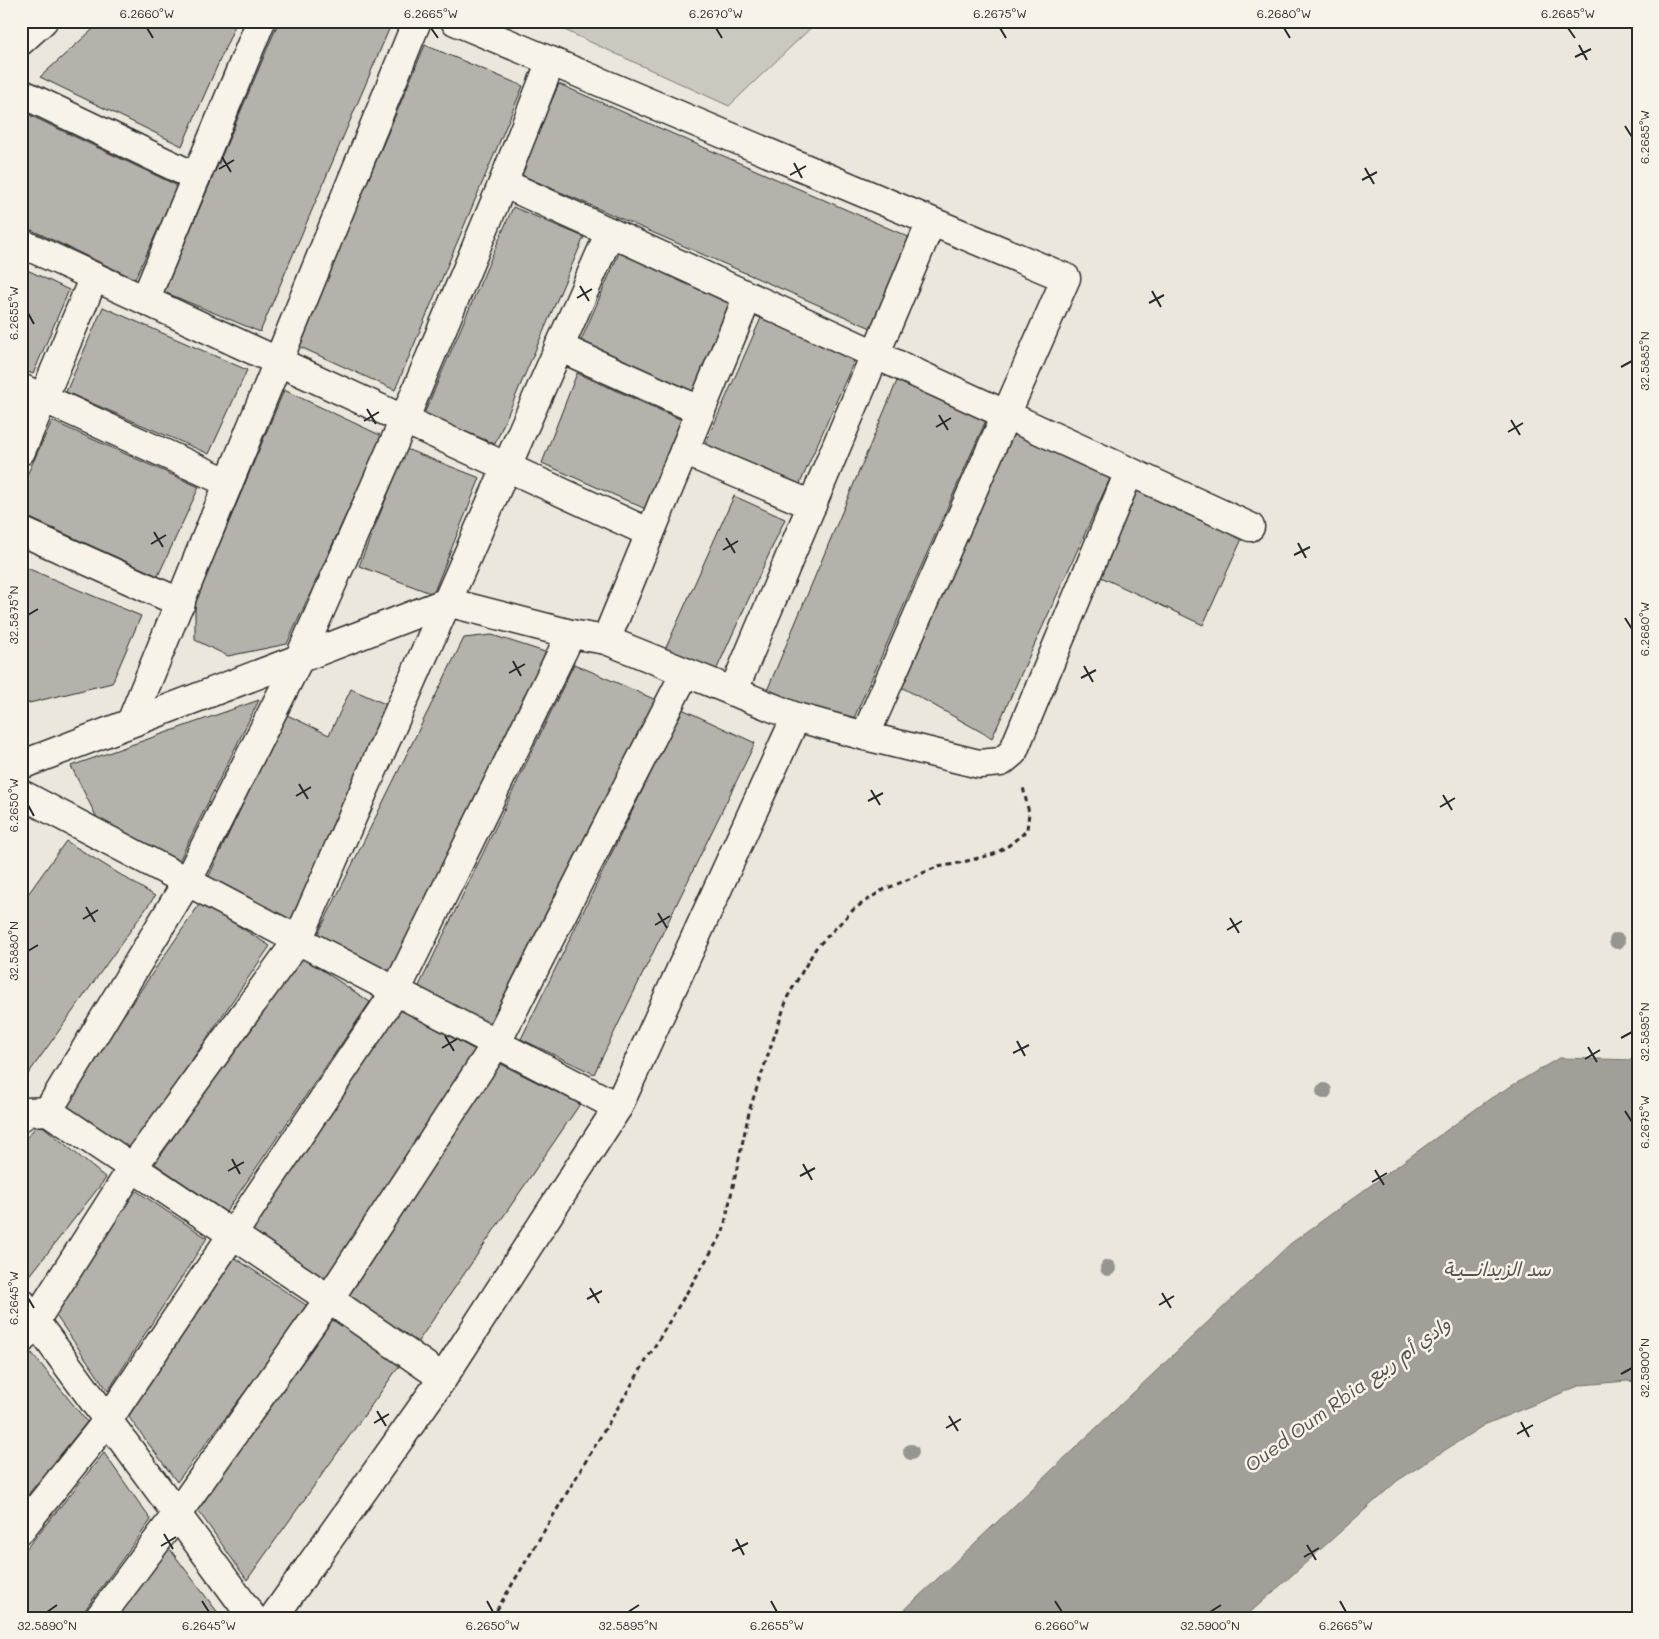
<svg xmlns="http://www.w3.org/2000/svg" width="1659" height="1639" font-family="Mali,'Playpen Sans Arabic',sans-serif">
<rect width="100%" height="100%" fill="#ebe7dd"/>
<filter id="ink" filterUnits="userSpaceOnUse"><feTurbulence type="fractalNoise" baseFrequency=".02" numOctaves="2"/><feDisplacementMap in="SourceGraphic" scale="10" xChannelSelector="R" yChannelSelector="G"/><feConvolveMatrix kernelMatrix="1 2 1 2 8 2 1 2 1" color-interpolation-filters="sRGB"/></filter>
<g filter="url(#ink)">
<path fill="#cbc8bf" stroke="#7b7a75" d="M545,21H818L729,106Z"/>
<path fill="#a29f98" stroke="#72716c" d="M1559,1058L1638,1060V1382L1627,1381L1581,1385L1484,1425L1397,1481L1244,1618H896L1290,1244L1491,1098Z"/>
<g fill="#b5b2ab" stroke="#2b2b2b">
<path d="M102,21H237L182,146L40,77Z"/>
<path d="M279,21H377L390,27L260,332L164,292Z"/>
<path d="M425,45L523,86L395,390L298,346Z"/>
<path d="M559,84L911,238L871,328L519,174Z"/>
<path d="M21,111L178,186L135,279L21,225Z"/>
<path d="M513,207L584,237L495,444L424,414Z"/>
<path d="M619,253L733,301L693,394L579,345Z"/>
<path d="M21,267L69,290L33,374L21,369Z"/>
<path d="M103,307L247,370L209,454L66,392Z"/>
<path d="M761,318L855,359L798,488L704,447Z"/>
<path d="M577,373L684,421L648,510L542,463Z"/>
<path d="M897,381L987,418L850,727L766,693Z"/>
<path d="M284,390L382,436L287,644L228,656L195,640V603Z"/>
<path d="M52,421L199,487L158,576L21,514V488Z"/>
<path d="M1011,428L1113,472L992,738L896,684Z"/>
<path d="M406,449L480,478L433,594L359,566Z"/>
<path d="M1139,485L1245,532L1203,625L1101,577Z"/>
<path d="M734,496L785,519L714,675L664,652Z"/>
<path d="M22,566L141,616L112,683L21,705Z"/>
<path d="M492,635L548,653L393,973L318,934L464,638Z"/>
<path d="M574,664L656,700L493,1028L418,988Z"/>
<path d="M351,689L392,707L291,919L207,880L285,714L329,735Z"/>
<path d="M259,700L179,861L100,824L71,766Z"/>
<path d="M682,709L755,743L594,1074L521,1039Z"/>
<path d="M66,841L155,896L21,1084V904Z"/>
<path d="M201,902L270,946L129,1152L61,1107Z"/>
<path d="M298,954L370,1002L226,1212L155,1164Z"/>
<path d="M398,1008L475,1050L325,1284L247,1236Z"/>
<path d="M499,1063L580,1104L415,1346L347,1299Z"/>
<path d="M39,1123L106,1178L25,1282L21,1277V1144Z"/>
<path d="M135,1190L207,1238L108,1391L52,1310Z"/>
<path d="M232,1256L309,1307L177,1482L128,1416Z"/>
<path d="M332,1318L400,1365L247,1580L197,1509Z"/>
<path d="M32,1353L87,1422L21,1503V1368Z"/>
<path d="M104,1453L151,1520L79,1618H21V1555Z"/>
<path d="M166,1544L222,1618H112Z"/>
</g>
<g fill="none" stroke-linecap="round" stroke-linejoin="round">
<defs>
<g id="street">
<path d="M455,21L1066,278L865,736"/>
<path d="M21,41L43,21"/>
<path d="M21,93L196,177"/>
<path d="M503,183L1250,527"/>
<path d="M21,243L650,533"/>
<path d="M145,300L261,21"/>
<path d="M559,347L701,411"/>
<path d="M21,388L229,483"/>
<path d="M21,451L94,277"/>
<path d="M684,451L812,505"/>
<path d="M21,531L181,603"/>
<path d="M606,640L748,296"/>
<path d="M733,692L931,222"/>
<path d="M131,722L417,21"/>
<path d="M21,765L447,602L571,634L606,640L796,717L865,736L979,764L1001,762L1013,752L1129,472"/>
<path d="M21,794L298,940L618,1107"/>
<path d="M48,1111L187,882L299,659L404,420L503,183L551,61"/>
<path d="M21,1117L28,1112L48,1111L329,1299L443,1378"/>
<path d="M21,1302L253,1618"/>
<path d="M21,1340L35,1321L133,1167L298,940L610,232"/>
<path d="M21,1529L108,1420L396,991L571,634"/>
<path d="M99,1618L177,1514L329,1299L496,1044L685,673"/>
<path d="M273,1618L443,1378L618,1107L796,717"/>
</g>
</defs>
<use href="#street" stroke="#2b2b2b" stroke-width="31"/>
<path stroke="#2b2b2b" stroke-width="3" stroke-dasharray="5 4" stroke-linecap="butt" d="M492,1618L723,1232L750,1108L788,996L816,948L854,909L881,891L937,867L955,864L994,854L1008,846L1023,834L1027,829L1029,813L1023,787"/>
<use href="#street" stroke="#f7f3e8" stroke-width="28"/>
</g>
<g fill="#97958f">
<circle cx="1617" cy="941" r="8"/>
<circle cx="1324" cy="1091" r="8"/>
<circle cx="1108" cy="1268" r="8"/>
<circle cx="911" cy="1452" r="8"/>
</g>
</g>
<path fill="none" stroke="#2b2b2b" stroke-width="2" d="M147,28L153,38M431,28L438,38M716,28L722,38M1000,28L1006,38M1284,28L1290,38M1568,28L1575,38M1579,45L1587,60M1575,57L1591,49M1625,126L1632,137M222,157L231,172M794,163L802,178M1365,168L1374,184M219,169L234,160M790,175L806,166M1362,180L1377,172M580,286L589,301M1152,291L1161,307M577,298L592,289M1149,303L1164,295M28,313L34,324M1621,367L1632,361M367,409L376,424M939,415L948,430M1511,420L1520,435M364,421L379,412M936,427L951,418M1508,432L1523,423M154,532L163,547M726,538L735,553M1298,543L1306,558M151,544L166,535M723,550L738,541M1294,555L1310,547M28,615L38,609M1625,618L1632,629M513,661L521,676M1084,666L1093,682M509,673L525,664M1081,678L1096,670M299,784L308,799M871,790L880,805M1443,795L1452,810M296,796L311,787M868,801L883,793M28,805L34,816M1440,807L1455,798M86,907L95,922M658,913L667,928M1230,918L1239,933M83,919L98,910M655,925L670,916M1227,930L1242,921M28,951L38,945M445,1036L454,1051M1621,1038L1632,1032M1017,1041L1025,1056M1588,1047L1597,1062M442,1048L457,1039M1013,1053L1029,1045M1585,1059L1600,1050M1625,1111L1632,1122M232,1159L240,1174M803,1164L812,1180M1375,1170L1384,1185M228,1171L244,1162M800,1176L815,1168M1372,1182L1387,1173M590,1288L599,1303M1162,1293L1171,1308M28,1298L34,1308M587,1299L602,1291M1159,1305L1174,1296M1621,1374L1632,1368M377,1411L386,1426M949,1416L958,1431M1521,1422L1529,1437M374,1423L389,1414M946,1428L961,1419M1517,1434L1533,1425M164,1534L173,1549M736,1539L744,1555M1307,1545L1316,1560M161,1546L176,1537M732,1551L748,1543M1304,1557L1319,1548M202,1601L209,1612M487,1601L493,1612M771,1601L777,1612M1055,1601L1062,1612M1340,1601L1346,1612M47,1612L57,1605M628,1612L639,1605M1210,1612L1221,1605"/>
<g text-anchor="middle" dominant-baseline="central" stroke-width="5" stroke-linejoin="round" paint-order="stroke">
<g font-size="19" font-style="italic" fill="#555451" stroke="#f7f3e8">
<text x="1497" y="1268">سد الزيدانـــيـة</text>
<text transform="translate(1347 1394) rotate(-36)">Oued Oum Rbia وادي أم ربيع</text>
</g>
</g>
<rect width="1659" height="1639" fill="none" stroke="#f7f3e8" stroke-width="55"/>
<rect x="28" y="28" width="1604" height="1584" fill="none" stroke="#2b2b2b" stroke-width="2"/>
<g font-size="12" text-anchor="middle" fill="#2b2b2b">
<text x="147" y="18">6.2660°W</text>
<text x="431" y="18">6.2665°W</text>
<text x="716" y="18">6.2670°W</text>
<text x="1000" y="18">6.2675°W</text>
<text x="1284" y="18">6.2680°W</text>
<text x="1568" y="18">6.2685°W</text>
<text transform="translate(1645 137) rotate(-90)" y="4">6.2685°W</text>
<text transform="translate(14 313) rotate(-90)" y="4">6.2655°W</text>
<text transform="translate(1645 361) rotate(-90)" y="4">32.5885°N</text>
<text transform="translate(14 615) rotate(-90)" y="4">32.5875°N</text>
<text transform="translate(1645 629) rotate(-90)" y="4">6.2680°W</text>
<text transform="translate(14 805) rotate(-90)" y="4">6.2650°W</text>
<text transform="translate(14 951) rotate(-90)" y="4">32.5880°N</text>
<text transform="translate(1645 1032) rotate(-90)" y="4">32.5895°N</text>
<text transform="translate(1645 1122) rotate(-90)" y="4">6.2675°W</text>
<text transform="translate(14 1298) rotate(-90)" y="4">6.2645°W</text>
<text transform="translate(1645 1368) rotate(-90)" y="4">32.5900°N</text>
<text x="47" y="1630">32.5890°N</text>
<text x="209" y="1630">6.2645°W</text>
<text x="493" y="1630">6.2650°W</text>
<text x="628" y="1630">32.5895°N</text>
<text x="777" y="1630">6.2655°W</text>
<text x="1062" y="1630">6.2660°W</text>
<text x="1210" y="1630">32.5900°N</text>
<text x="1346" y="1630">6.2665°W</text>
</g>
</svg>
